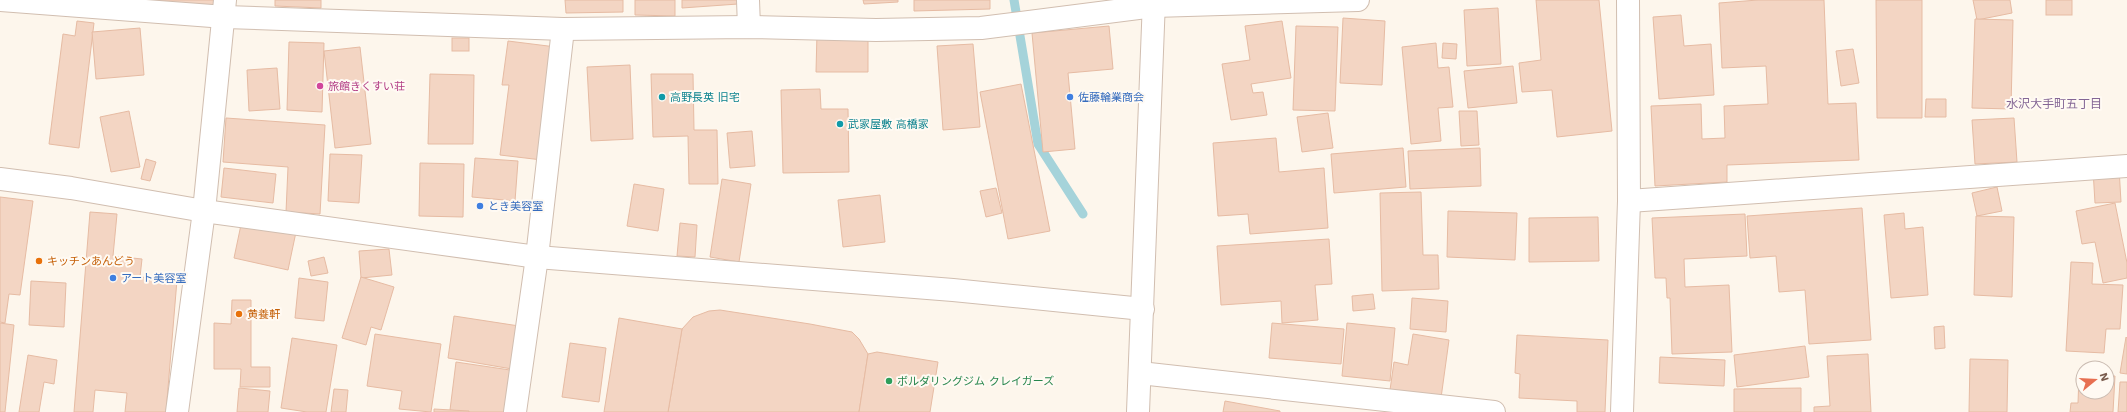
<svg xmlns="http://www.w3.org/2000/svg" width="2127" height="412" font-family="'Work Sans','Noto Sans JP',sans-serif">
<rect width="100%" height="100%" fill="#fdf6ec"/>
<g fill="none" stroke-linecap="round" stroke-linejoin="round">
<path stroke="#a5d3da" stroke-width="9" d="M1014,0L1038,144L1083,214"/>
</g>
<g fill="#f3d5c3" stroke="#e6bba3">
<path d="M160,0H217L215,13L159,4Z"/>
<path d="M275,0H321V8L275,6Z"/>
<path d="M565,0H623V12L566,13Z"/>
<path d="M635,0H675V16L635,15Z"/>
<path d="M682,0H737L738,4L682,8Z"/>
<path d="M863,0H898V2L864,4Z"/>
<path d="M914,0H990V9L914,11Z"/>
<path d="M1536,0H1599L1612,131L1557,137L1552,90L1522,92L1519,63L1541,60Z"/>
<path d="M1758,0H1824L1828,104L1856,103L1859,160L1727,165V182L1655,186L1651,106L1701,104L1702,139L1725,138L1724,106L1768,104L1766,66L1722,68L1719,3Z"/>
<path d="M1876,0H1922V118H1877Z"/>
<path d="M1973,0H2010L2012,13L1977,20Z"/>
<rect x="2046" y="0" width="26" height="15"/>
<path d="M1498,8L1501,64L1467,66L1464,10Z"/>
<path d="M1681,15L1684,46L1711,44L1714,95L1659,99L1653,17Z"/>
<path d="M1343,18L1385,21L1382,85L1340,83Z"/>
<path d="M1975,19L2013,20L2011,109L1972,108Z"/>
<path d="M77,21L94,23L79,148L49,144L63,34L75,36Z"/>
<path d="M1282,21L1291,78L1251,84L1253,93L1263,92L1267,115L1231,120L1222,64L1250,60L1245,26Z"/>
<path d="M1109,26L1113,69L1068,73L1075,149L1043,152L1032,33Z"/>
<path d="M1296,26L1338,27L1335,111L1293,110Z"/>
<path d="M140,28L144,75L96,79L92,32Z"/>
<path d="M817,33H868V72H816Z"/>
<rect x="452" y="38" width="17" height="13"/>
<path d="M508,41L556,47L542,160L500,155L509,85H502Z"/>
<path d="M289,42L324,43L322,112L287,110Z"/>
<path d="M1436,43L1438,68L1449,67L1453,107L1438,108L1441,141L1411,144L1402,47Z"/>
<path d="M1443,43L1457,44L1456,59L1442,58Z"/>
<path d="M973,44L980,127L943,130L937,46Z"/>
<path d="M360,47L371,144L335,148L324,51Z"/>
<path d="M1853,49L1859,83L1841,86L1836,51Z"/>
<path d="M630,65L633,139L591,141L587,67Z"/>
<path d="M1513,66L1517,103L1468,108L1464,71Z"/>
<path d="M277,68L280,109L249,111L247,70Z"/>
<path d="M430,74L474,75L473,144H428Z"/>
<path d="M651,74H693L694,130H717L718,184H689L688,136L653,137Z"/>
<path d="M1021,84L1050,231L1008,239L980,92Z"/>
<path d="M820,89L821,109H848L849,172L783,173L781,90Z"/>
<path d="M1926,99H1946V117H1925Z"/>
<path d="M129,111L140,167L111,172L100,117Z"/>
<path d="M1459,111H1477L1479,145L1461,146Z"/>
<path d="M1328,113L1333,148L1302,152L1297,117Z"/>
<path d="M226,118L325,125L320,214L286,212L288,167L223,162Z"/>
<path d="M2014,118L2017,162L1975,164L1972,120Z"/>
<path d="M752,131L755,166L730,168L727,133Z"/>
<path d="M1276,138L1279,172L1324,168L1328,228L1250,234L1248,214L1218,216L1213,143Z"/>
<path d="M1403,148L1406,187L1334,193L1331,154Z"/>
<path d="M1480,148L1481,186L1410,189L1408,151Z"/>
<path d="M330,154L362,155L359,203L328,201Z"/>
<path d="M475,158L518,161L515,201L472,197Z"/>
<path d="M146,159L156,162L150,181L141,179Z"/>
<path d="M420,163L464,164L463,217L419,216Z"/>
<path d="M224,168L276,174L273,203L221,197Z"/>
<path d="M2119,168L2121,202L2095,203L2093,170Z"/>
<path d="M722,179L751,184L739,262L710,257Z"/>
<path d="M634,184L664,189L658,231L627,226Z"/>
<path d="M1997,187L2002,211L1977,216L1972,193Z"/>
<path d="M996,188L1002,213L986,217L980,191Z"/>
<path d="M1421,192L1423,255H1438L1439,289L1382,291L1380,193Z"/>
<path d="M880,195L885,242L843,247L838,200Z"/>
<path d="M0,197L33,201L20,295L9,294L5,323L0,322Z"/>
<path d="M2115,203L2127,263V278L2103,283L2095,242L2082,244L2076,211Z"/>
<path d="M1862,208L1871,340L1809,344L1805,290L1779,292L1776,256L1750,258L1747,216Z"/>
<path d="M1448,211L1517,213L1515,260L1447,257Z"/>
<path d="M90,212L117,214L113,256L142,259L140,277L177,280L166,412H125L127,393L95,390L93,412H74Z"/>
<path d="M1904,213L1905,229L1923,227L1928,295L1891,298L1884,215Z"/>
<path d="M1745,214L1747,256L1684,259L1685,287L1729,285L1732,352L1672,354L1670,298H1667L1666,278H1655L1652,218Z"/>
<path d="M1976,216L2014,217L2012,297L1974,295Z"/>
<path d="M1598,217L1599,261L1529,262V218Z"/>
<path d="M242,220L296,232L288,270L234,258Z"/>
<path d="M680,223L697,225L695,257L677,256Z"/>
<path d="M1329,239L1332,284L1315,285L1318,320L1282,323L1281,301L1221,305L1217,246Z"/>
<path d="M389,249L392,275L361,278L359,251Z"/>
<path d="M324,257L328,273L311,276L308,261Z"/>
<path d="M2071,262L2093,263L2092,284L2123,285L2120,329H2106L2104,353L2066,351Z"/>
<path d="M361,277L394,287L381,330L371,327L366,345L342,338Z"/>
<path d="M299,278L328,282L324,321L295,318Z"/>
<path d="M31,281L66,283L64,327L29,325Z"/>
<path d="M1373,294L1375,309L1353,311L1352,296Z"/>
<path d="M1412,298L1448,301L1446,332L1410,329Z"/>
<path d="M232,300H251V367H270V387H240L241,369H214V323L231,324Z"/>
<path d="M720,310L810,324L852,332L859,339L868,354L859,412H668L682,329L693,317L709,311Z"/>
<path d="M454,316L519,326L512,369L448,358Z"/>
<path d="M619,318L682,329L668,412H604Z"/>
<path d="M0,323L14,325L5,412H0Z"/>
<path d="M1272,323L1344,329L1341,364L1269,358Z"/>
<path d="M1347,323L1395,328L1390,381L1342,376Z"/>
<path d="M1944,326L1945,348L1935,349L1934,327Z"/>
<path d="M375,334L441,344L431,412L399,409L402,391L367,386Z"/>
<path d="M1413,334L1449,340L1441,398L1390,390L1394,362L1408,365Z"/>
<path d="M1517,335L1608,340L1605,412H1577V401L1519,398L1520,374L1515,373Z"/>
<path d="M2126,337L2127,338V374L2120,373Z"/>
<path d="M292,338L337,345L326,412H307L281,408Z"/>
<path d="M570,343L606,348L599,402L562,397Z"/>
<path d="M1805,346L1809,377L1737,387L1734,355Z"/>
<path d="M877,352L938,362L930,412H859L868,354Z"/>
<path d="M1868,354L1871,412H1814V407L1830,406L1827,356Z"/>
<path d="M28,355L57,360L54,384L44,382L39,412H19Z"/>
<path d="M1660,357L1725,360L1724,386L1659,383Z"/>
<path d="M1970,359L2008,360L2007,412H1969Z"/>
<path d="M456,362L510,370L505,412H467L450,410Z"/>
<path d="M2079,375H2083V392H2107V376H2115L2113,412H2070L2071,403H2078Z"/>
<path d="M2120,382H2127V412H2118Z"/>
<path d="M239,388L270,391L268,412H237Z"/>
<path d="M1801,388V412H1734V389Z"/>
<path d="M334,389L348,390L346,412H331Z"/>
<path d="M1225,401L1280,411V412H1223Z"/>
<path d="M434,409L469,411V412H434Z"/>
</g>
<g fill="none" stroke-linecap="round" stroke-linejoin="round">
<defs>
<g id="minor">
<path d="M0,0L225,17L563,29L749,27L876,30L981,28L1154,6L1358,0"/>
<path d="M748,0L749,27"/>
<path d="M0,179L71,188L204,211L537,257L953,290L1143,309"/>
<path d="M1629,201L2127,166"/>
<path d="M1140,373L1494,412"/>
<path d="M177,412L204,211L225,0"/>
<path d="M515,412L537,257L563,29"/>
</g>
<g id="tertiary">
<path d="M1138,412L1154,0"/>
<path d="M1622,412L1629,201L1628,0"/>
</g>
</defs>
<use href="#minor" stroke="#d1beb0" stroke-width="24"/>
<use href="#tertiary" stroke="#d1beb0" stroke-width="24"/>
<use href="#minor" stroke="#fff" stroke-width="22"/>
<use href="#tertiary" stroke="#fff" stroke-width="22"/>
</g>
<circle fill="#d1479c" stroke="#fffaf3" stroke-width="1.5" cx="320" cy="86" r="4"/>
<g fill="#0f9aa8" stroke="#fffaf3" stroke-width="1.5">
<circle cx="662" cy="97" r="4"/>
<circle cx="840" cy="124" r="4"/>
</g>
<g fill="#3f7fe0" stroke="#fffaf3" stroke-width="1.5">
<circle cx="1070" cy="97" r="4"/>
<circle cx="480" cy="206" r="4"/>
<circle cx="113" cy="278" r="4"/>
</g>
<g fill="#e8710a" stroke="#fffaf3" stroke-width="1.5">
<circle cx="39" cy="261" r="4"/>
<circle cx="239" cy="314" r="4"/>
</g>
<circle fill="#2e9e5b" stroke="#fffaf3" stroke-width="1.5" cx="889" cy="381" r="4"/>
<g text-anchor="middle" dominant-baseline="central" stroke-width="4" stroke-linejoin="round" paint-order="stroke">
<g font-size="11" fill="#b23c85" stroke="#fffaf3" text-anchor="start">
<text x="328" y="86">旅館きくすい荘</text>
</g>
<g font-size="11" fill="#0d838f" stroke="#fffaf3" text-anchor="start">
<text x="670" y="97">高野長英 旧宅</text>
<text x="848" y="124">武家屋敷 高橋家</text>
</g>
<g font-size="11" fill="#366cbe" stroke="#fffaf3" text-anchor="start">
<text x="1078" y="97">佐藤輪業商会</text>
<text x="488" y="206">とき美容室</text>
<text x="121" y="278">アート美容室</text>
</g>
<g font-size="11" fill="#c56008" stroke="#fffaf3" text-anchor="start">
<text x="47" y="261">キッチンあんどう</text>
<text x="247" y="314">黄養軒</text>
</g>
<g font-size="11" fill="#27864d" stroke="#fffaf3" text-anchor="start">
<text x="897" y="381">ボルダリングジム クレイガーズ</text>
</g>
<g font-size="12" fill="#846695" stroke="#fffaf3">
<text x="2054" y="104">水沢大手町五丁目</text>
</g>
</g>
<g transform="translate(2095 380) rotate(72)"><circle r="19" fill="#fffaf3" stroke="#cabbb1"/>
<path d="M0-3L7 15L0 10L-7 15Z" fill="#e76f51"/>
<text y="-6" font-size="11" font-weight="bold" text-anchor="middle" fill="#7a5c4d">N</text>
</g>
</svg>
